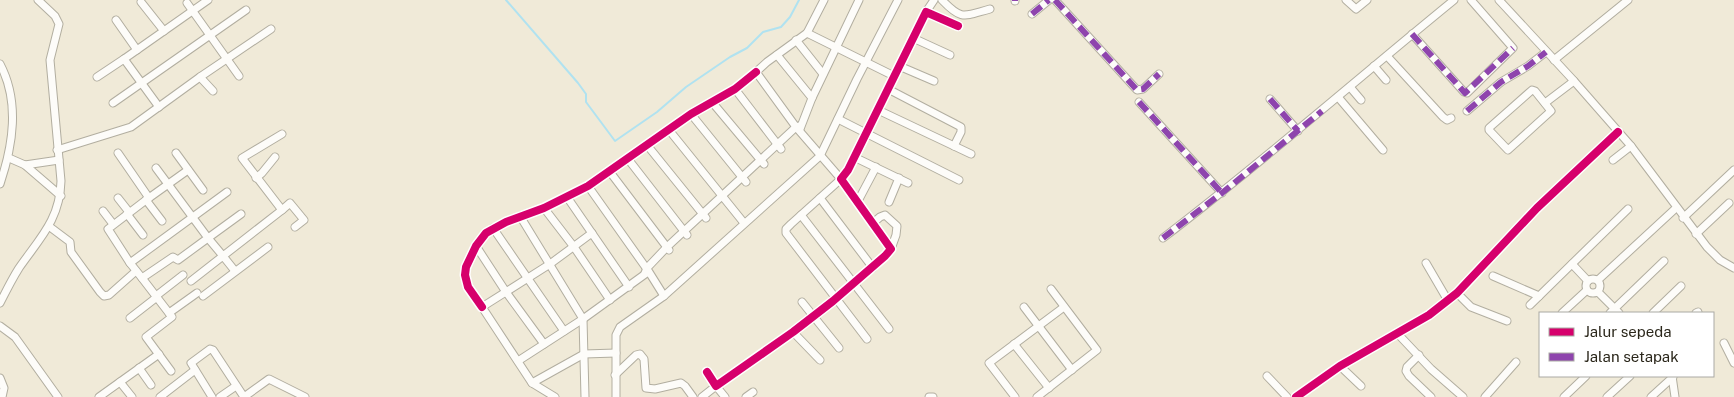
<svg xmlns="http://www.w3.org/2000/svg" width="1734" height="397" font-family="'Public Sans',sans-serif">
<rect width="100%" height="100%" fill="#f0ead8"/>
<g fill="none" stroke-linecap="round" stroke-linejoin="round">
<path stroke="#b0e2f0" stroke-width="2" d="M506,0L578,83L586,94V102L615,141L657,112L686,87L730,57L747,48L763,32L781,27L790,17L799,0"/>
<defs>
<g id="minor">
<path d="M824,0L807,33L767,62L756,72L796,127L841,179L791,224L786,229V233L867,339"/>
<path d="M942,0C962,21 964,16 990,9"/>
<path d="M1015,0V1"/>
<path d="M1055,0L1137,90L1143,89L1159,74"/>
<path d="M1346,0L1356,9L1367,0"/>
<path d="M1499,0L1574,81L1631,146L1707,247L1720,260L1734,268"/>
<path d="M141,2L164,31"/>
<path d="M187,3L239,76"/>
<path d="M926,12L934,0"/>
<path d="M1032,14L1049,0"/>
<path d="M116,20L137,50"/>
<path d="M807,33L894,76"/>
<path d="M1412,34L1464,92L1467,93L1513,48L1471,0"/>
<path d="M913,38L950,55"/>
<path d="M796,40L823,74"/>
<path d="M777,55L812,98"/>
<path d="M1387,56L1443,117L1447,120L1451,118"/>
<path d="M124,59L208,0"/>
<path d="M1554,60L1628,0"/>
<path d="M0,64C20,102 13,145 0,184"/>
<path d="M899,66L934,81"/>
<path d="M1374,66L1386,80"/>
<path d="M97,77L124,59L159,107"/>
<path d="M200,77L213,91"/>
<path d="M1350,87L1361,100"/>
<path d="M735,89L781,149"/>
<path d="M888,89L961,127V132L954,146"/>
<path d="M1532,90L1535,91L1551,111L1508,150L1489,130V128Z"/>
<path d="M1338,97L1383,150"/>
<path d="M1270,99L1298,131"/>
<path d="M712,102L764,164"/>
<path d="M1139,102L1222,193"/>
<path d="M113,103L246,10"/>
<path d="M1545,103L1574,81"/>
<path d="M878,110L971,154"/>
<path d="M1467,111L1501,82L1528,66L1546,52"/>
<path d="M691,114L746,182"/>
<path d="M838,119L959,180"/>
<path d="M800,129L812,98L859,0"/>
<path d="M669,130L744,223"/>
<path d="M647,145L706,218"/>
<path d="M57,150L131,127L200,77L271,29"/>
<path d="M118,153L149,198"/>
<path d="M176,153L203,190"/>
<path d="M854,157L908,183"/>
<path d="M9,158L25,165L61,196"/>
<path d="M628,159L687,235"/>
<path d="M1613,160L1631,146"/>
<path d="M25,165L59,160"/>
<path d="M156,168L208,238L178,260L173,257L142,278L130,263L227,192"/>
<path d="M610,172L669,250"/>
<path d="M256,178L262,173L275,157"/>
<path d="M588,186L649,272L664,296"/>
<path d="M567,197L629,287"/>
<path d="M118,198L129,212"/>
<path d="M820,198L873,268"/>
<path d="M858,201L876,167"/>
<path d="M889,202L899,178"/>
<path d="M544,208L574,247L610,300"/>
<path d="M282,210L290,203L304,220L295,227"/>
<path d="M103,211L113,224"/>
<path d="M127,214L143,235"/>
<path d="M241,214L208,238L223,256L282,210L242,158L282,134"/>
<path d="M801,215L889,329"/>
<path d="M520,216L583,319L585,397"/>
<path d="M1683,218L1734,170"/>
<path d="M162,221L146,200L188,170"/>
<path d="M873,223L880,217L885,215L897,226L896,235L891,249"/>
<path d="M50,227L70,242L71,252L100,292L104,296L109,295L136,271"/>
<path d="M493,228L564,331"/>
<path d="M1696,234L1729,203"/>
<path d="M1163,238C1263,162 1357,79 1454,0"/>
<path d="M476,246L506,292L544,344"/>
<path d="M130,263L108,229L146,200"/>
<path d="M1426,263L1447,299"/>
<path d="M1572,264L1588,281"/>
<path d="M645,273L647,268L667,247L796,127L799,126"/>
<path d="M1493,276L1539,296"/>
<path d="M142,278L172,317L146,337L171,371"/>
<circle cx="1593" cy="286" r="7"/>
<path d="M1598,280L1676,208"/>
<path d="M191,281L223,256L235,271"/>
<path d="M1598,292L1619,313"/>
<path d="M1457,293L1471,307L1507,321"/>
<path d="M156,296L183,275"/>
<path d="M203,296L268,247"/>
<path d="M802,302L839,348"/>
<path d="M0,303C6,291 12,279 19,268C39,239 60,220 61,181L50,60L59,24L55,16L38,0"/>
<path d="M1530,305L1628,209"/>
<path d="M482,307L468,287L465,275L466,267L476,246L486,233L506,222L544,208L588,186L691,114L735,89L756,72"/>
<path d="M1024,307L1072,370"/>
<path d="M169,313L197,293"/>
<path d="M1562,313L1587,290"/>
<path d="M1610,313L1664,261"/>
<path d="M1653,313L1681,286"/>
<path d="M1696,313L1698,312"/>
<path d="M130,318L157,297"/>
<path d="M0,326L15,337L58,397"/>
<path d="M793,332L820,360"/>
<path d="M1397,333L1431,369L1463,397"/>
<path d="M1724,343L1734,363"/>
<path d="M1014,344L1049,388"/>
<path d="M1419,355L1407,367L1406,371L1409,376L1431,397"/>
<path d="M518,361L583,319L648,272"/>
<path d="M1340,366L1361,386"/>
<path d="M139,368L151,385"/>
<path d="M707,372L716,386L793,332L833,301L885,256L891,249L841,179L848,170L926,12L958,26"/>
<path d="M615,375L636,355L640,354L644,359L646,388L655,389L681,383L685,386L693,397"/>
<path d="M1267,376L1287,397"/>
<path d="M1672,376L1675,397"/>
<path d="M0,378L4,388L2,397"/>
<path d="M120,382L132,397"/>
<path d="M532,383L584,354L616,353"/>
<path d="M99,397L159,354"/>
<path d="M160,397L195,370"/>
<path d="M212,397L191,363L210,349L213,350L244,397"/>
<path d="M220,397L236,386"/>
<path d="M244,397L269,379L305,397"/>
<path d="M555,397L532,383L482,307L550,264L592,233"/>
<path d="M616,397V335L620,327L664,296L820,156L857,79L898,0"/>
<path d="M702,397L716,386L725,397"/>
<path d="M746,397L753,392"/>
<path d="M929,397H933"/>
<path d="M1015,397L989,363L1064,307"/>
<path d="M1037,397L1097,350L1051,289"/>
<path d="M1296,397L1340,366L1429,315L1457,293L1537,208L1618,132"/>
<path d="M1485,397L1516,362"/>
<path d="M1564,397L1586,376"/>
<path d="M1607,397L1630,376"/>
<path d="M1651,397L1673,377"/>
</g>
</defs>
<use href="#minor" stroke="#b2aea0" stroke-width="9"/>
<use href="#minor" stroke="#fdfcf9" stroke-width="7"/>
<g stroke="#8e44ad" stroke-width="6" stroke-dasharray="12 6" stroke-linecap="butt">
<path d="M1015,0V1"/>
<path d="M1055,0L1137,90L1143,89L1159,74"/>
<path d="M1032,14L1049,0"/>
<path d="M1412,34L1465,93L1513,48"/>
<path d="M1270,99L1298,131"/>
<path d="M1139,102L1222,193"/>
<path d="M1467,111L1501,82L1528,66L1546,52"/>
<path d="M1163,238L1222,193L1322,111"/>
</g>
<defs>
<g id="cycleway">
<path d="M482,307L468,287L465,275L466,267L476,246L486,233L506,222L544,208L588,186L691,114L735,89L756,72"/>
<path d="M707,372L716,386L793,332L833,301L885,256L891,249L841,179L848,170L926,12L958,26"/>
<path d="M1296,397L1340,366L1429,315L1457,293L1537,208L1618,132"/>
</g>
</defs>
<use href="#cycleway" stroke="#fff" stroke-width="11"/>
<use href="#cycleway" stroke="#d6006c" stroke-width="8"/>
</g>
<rect x="1539" y="312" width="175" height="65" fill="#ffffff" stroke="#aaa9a4"/>
<rect x="1549" y="328" width="25" height="8" fill="#d6006c" stroke="#aaa9a4"/>
<text x="1584" y="337" font-size="15" fill="#2b271b">Jalur sepeda</text>
<rect x="1549" y="353" width="25" height="8" fill="#8e44ad" stroke="#aaa9a4"/>
<text x="1584" y="362" font-size="15" fill="#2b271b">Jalan setapak</text>
</svg>
